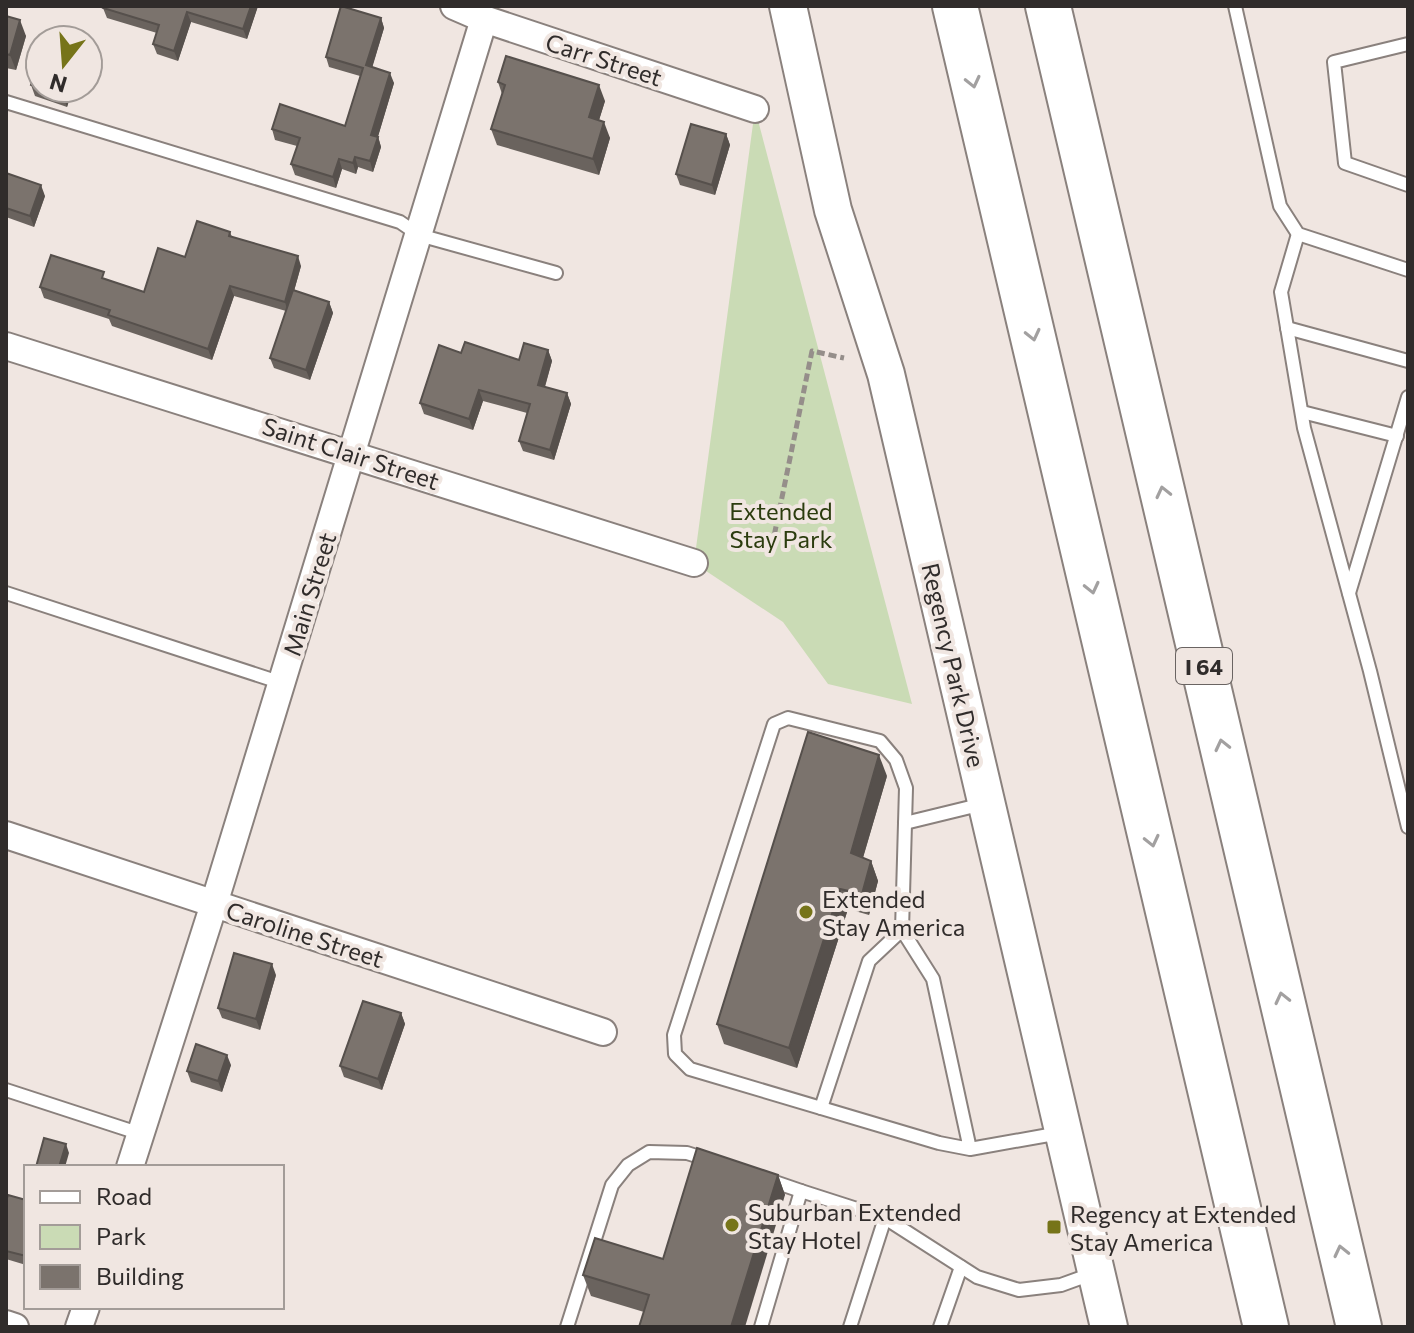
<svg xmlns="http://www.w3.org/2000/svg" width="1414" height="1333" font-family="Commissioner,sans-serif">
<rect width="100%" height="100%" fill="#f0e6e1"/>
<path fill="#cadbb5" d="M755,109L912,704L828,684L783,622L694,563Z"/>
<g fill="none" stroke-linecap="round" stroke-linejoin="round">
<defs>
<g id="lane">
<path d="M1235,6L1280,206L1298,234L1408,270"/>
<path d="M1408,44L1334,62L1345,163L1408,185"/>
<path d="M6,102L400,222L419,235L556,273"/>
<path d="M1298,234L1281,292L1304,428L1370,671L1408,827"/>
<path d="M1287,328L1408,361"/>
<path d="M1302,412L1397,436"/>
<path d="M6,593L282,683"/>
<path d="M1349,593L1408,397"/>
<path d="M905,823L983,804"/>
<path d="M6,1090L141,1134"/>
<path d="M821,1108L869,961L902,930"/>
<path d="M970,1149L933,979L902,930L906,788L896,760L880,741L788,718L774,724L674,1035L675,1054L690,1069L939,1143L970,1149L1060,1133"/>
<path d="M769,1180L801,1191"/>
<path d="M567,1327L612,1185L628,1165L649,1152L687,1153L709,1160"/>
<path d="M761,1327L801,1191L885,1218L977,1277L1019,1290L1061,1285L1094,1273"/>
<path d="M850,1327L885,1218"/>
<path d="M940,1327L961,1267"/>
</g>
<g id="street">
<path d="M454,6L484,19L755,109"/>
<path d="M6,346L694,563"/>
<path d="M6,835L603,1032"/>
<path d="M130,1167L214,904L484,19"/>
<path d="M6,1324L15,1327"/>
<path d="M79,1327L86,1307"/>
</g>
<path id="secondary" d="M788,6L833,210L886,374L1109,1327"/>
<g id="highway">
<path d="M955,6L1266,1327"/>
<path d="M1048,6L1359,1327"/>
</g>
</defs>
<use href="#lane" stroke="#8a817d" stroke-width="16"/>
<use href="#street" stroke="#8a817d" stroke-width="30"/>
<use href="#secondary" stroke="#8a817d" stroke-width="40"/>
<use href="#highway" stroke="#8a817d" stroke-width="48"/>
<path stroke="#958e8a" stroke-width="5" stroke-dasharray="8 4" stroke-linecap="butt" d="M772,546L812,351L844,358"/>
<use href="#lane" stroke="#fff" stroke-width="12"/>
<use href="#street" stroke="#fff" stroke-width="26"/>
<use href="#secondary" stroke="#fff" stroke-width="36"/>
<use href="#highway" stroke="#fff" stroke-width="44"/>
</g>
<g fill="#6a635e">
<path d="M258,6L247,39L191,22L178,61L157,54L153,44L157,33L107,18L103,8Z"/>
<path d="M6,16L26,36L16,70L6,68Z"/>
<path d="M381,18L384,28L372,67L394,83L378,136L381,147L373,172L358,167L356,174L342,169L336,188L295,175L291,164L297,146L275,140L272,129L345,126L360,76L329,67L326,57Z"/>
<path d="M498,82L605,101L599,120L610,138L599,175L497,145L491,129L502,94Z"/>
<path d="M31,85L40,88H73L67,107L35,96Z"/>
<path d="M726,134L730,145L715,195L680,185L676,174Z"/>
<path d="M6,173L45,196L34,227L6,217Z"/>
<path d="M230,232L232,237L301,266L294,291L329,302L333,313L310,380L274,368L270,358L286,311L234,296L212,360L112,326L109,319L44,298L40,287L106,279L144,292L185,257Z"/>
<path d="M548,350L552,361L545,387L567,393L571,404L554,460L523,451L519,441L527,413L483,401L473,430L424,414L420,403L461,353L519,360Z"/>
<path d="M887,776L863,858L871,861L878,881L869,915L848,909L797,1068L724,1044L717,1024Z"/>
<path d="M276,975L260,1030L222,1018L218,1008Z"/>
<path d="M401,1013L405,1024L382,1090L344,1077L340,1066Z"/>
<path d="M231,1065L222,1092L191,1082L187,1071Z"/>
<path d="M778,1175L785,1195L644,1312L591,1296L583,1275L663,1259Z"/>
<path d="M26,1200V1265L6,1259V1201Z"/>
</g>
<g fill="#56504c">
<path d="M251,6H258L247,39L243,29Z"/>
<path d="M187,12L191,22L178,61L174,51Z"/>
<path d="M381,18L384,28L370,75L366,65Z"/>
<path d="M20,20L26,36L16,70L10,55Z"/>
<path d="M390,73L394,83L377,140L378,137L381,147L373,172L370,161L371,135Z"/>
<path d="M599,85L605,101L595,133L589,117Z"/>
<path d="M66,88H73L67,107L63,96Z"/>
<path d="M604,122L610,138L599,175L593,159Z"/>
<path d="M726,134L730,145L715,195L712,185Z"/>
<path d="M355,157L358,167L356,174L353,163Z"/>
<path d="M339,159L342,169L336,188L333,177Z"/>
<path d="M41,185L45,196L34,227L30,216Z"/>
<path d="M298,256L301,266L288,312L285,302Z"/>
<path d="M230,286L234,296L212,360L208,349Z"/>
<path d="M329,302L333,313L310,380L306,370Z"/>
<path d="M548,350L552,361L542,396L538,385Z"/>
<path d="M479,390L483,401L473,430L469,419Z"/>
<path d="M567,393L571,404L554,460L550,450Z"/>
<path d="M879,755L887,776L858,874L851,853Z"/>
<path d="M871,861L878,881L869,915L862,894Z"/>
<path d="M840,889L848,909L797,1068L789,1048Z"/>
<path d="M272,964L276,975L260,1030L256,1019Z"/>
<path d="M401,1013L405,1024L382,1090L378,1079Z"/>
<path d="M227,1055L231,1065L222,1092L218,1081Z"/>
<path d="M66,1144L69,1153L65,1167H59Z"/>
<path d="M778,1175L785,1195L745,1327H731Z"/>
</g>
<g fill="#7b736d" stroke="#56504c" stroke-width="2">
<path d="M104,6H251L243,29L187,12L174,51L153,44L159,25L103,8Z"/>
<path d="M341,6L381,18L366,65L390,73L371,135L378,137L370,161L355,157L353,163L339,159L333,177L291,164L300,138L272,129L280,104L345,126L363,68L326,57Z"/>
<path d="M6,16L20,20L10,55L6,54Z"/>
<path d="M506,56L599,85L589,117L604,122L593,159L491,129L505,85L498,82Z"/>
<path d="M40,59V88H66L63,96L31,85Z"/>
<path d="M691,124L726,134L712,185L676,174Z"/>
<path d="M6,173L41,185L30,216L6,208Z"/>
<path d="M197,221L230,232L229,236L298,256L285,302L230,286L208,349L108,315L110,310L40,287L51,255L104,272L102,278L144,292L158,248L185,257Z"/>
<path d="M293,290L329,302L306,370L270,358Z"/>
<path d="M465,342L519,360L524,343L548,350L538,385L567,393L550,450L519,441L530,404L479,390L469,419L420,403L439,345L461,353Z"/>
<path d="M808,732L879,755L851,853L871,861L862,894L840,889L789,1048L717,1024Z"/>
<path d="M234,953L272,964L256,1019L218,1008Z"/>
<path d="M363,1001L401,1013L378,1079L340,1066Z"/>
<path d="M196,1044L227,1055L218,1081L187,1071Z"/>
<path d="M44,1138L66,1144L59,1167H36Z"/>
<path d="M697,1148L778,1175L731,1327H639L649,1295L583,1275L595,1238L663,1259Z"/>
<path d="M8,1195L26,1200V1256L6,1251V1201Z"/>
</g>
<defs><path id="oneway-chevron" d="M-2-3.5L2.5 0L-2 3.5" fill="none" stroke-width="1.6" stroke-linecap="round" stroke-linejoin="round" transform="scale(2)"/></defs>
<g stroke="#a2a0a0">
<use href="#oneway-chevron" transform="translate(973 82) rotate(77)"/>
<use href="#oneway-chevron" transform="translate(1033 335) rotate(77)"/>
<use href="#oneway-chevron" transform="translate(1163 492) rotate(-103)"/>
<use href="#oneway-chevron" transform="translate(1092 588) rotate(77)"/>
<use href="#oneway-chevron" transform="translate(1222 745) rotate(-103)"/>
<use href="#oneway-chevron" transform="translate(1152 841) rotate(77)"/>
<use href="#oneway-chevron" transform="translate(1282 998) rotate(-103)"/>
<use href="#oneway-chevron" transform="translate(1341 1251) rotate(-103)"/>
</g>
<g fill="#767419" stroke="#f0e6e1" stroke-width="3">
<circle cx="806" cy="912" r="8"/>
<circle cx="732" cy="1225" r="8"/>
<rect x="1046" y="1219" width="16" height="16" rx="4"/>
</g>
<g text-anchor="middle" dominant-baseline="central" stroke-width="8" stroke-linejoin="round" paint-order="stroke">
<rect fill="#f0e6e1" stroke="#6a6462" stroke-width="2" x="1176" y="648" width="56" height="36" rx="6"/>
<g font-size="22" font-weight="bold" fill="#302c2b">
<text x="1204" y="666">I 64</text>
</g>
<g font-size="24" fill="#302c2b" stroke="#f0e6e1">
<text transform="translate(604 59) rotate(18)">Carr Street</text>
<text transform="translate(351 453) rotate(18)">Saint Clair Street</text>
<text transform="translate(309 594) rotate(-73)">Main Street</text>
<text transform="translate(954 665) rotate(77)">Regency Park Drive</text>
<text transform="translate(305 934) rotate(18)">Caroline Street</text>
</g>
<g font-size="24" fill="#2b3c0e" stroke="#f0e6e1">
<text x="781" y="510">Extended<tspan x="781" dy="28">Stay Park</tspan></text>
</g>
<g font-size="24" fill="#302c2b" stroke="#f0e6e1" text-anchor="start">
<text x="822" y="898">Extended<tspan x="822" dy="28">Stay America</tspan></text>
<text x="748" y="1211">Suburban Extended<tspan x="748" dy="28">Stay Hotel</tspan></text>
<text x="1070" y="1213">Regency at Extended<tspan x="1070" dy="28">Stay America</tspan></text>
</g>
</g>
<rect width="1414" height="1333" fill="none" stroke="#302c2b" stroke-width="16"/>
<rect x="24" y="1165" width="260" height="144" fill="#f0e6e1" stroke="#a39c98" stroke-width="2"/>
<rect x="40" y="1191" width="40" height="12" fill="#ffffff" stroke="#a39c98" stroke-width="2"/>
<text x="96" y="1205" font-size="24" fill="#302c2b">Road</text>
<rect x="40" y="1225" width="40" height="24" fill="#cadbb5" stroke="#a39c98" stroke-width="2"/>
<text x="96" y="1245" font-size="24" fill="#302c2b">Park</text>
<rect x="40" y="1265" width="40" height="24" fill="#7b736d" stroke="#a39c98" stroke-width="2"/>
<text x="96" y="1285" font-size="24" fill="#302c2b">Building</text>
<g transform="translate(64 64) rotate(197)"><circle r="38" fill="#f0e6e1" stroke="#a39c98" stroke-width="2"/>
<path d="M0-6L14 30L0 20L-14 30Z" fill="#767419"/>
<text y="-12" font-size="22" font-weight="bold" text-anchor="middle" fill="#302c2b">N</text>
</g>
</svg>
